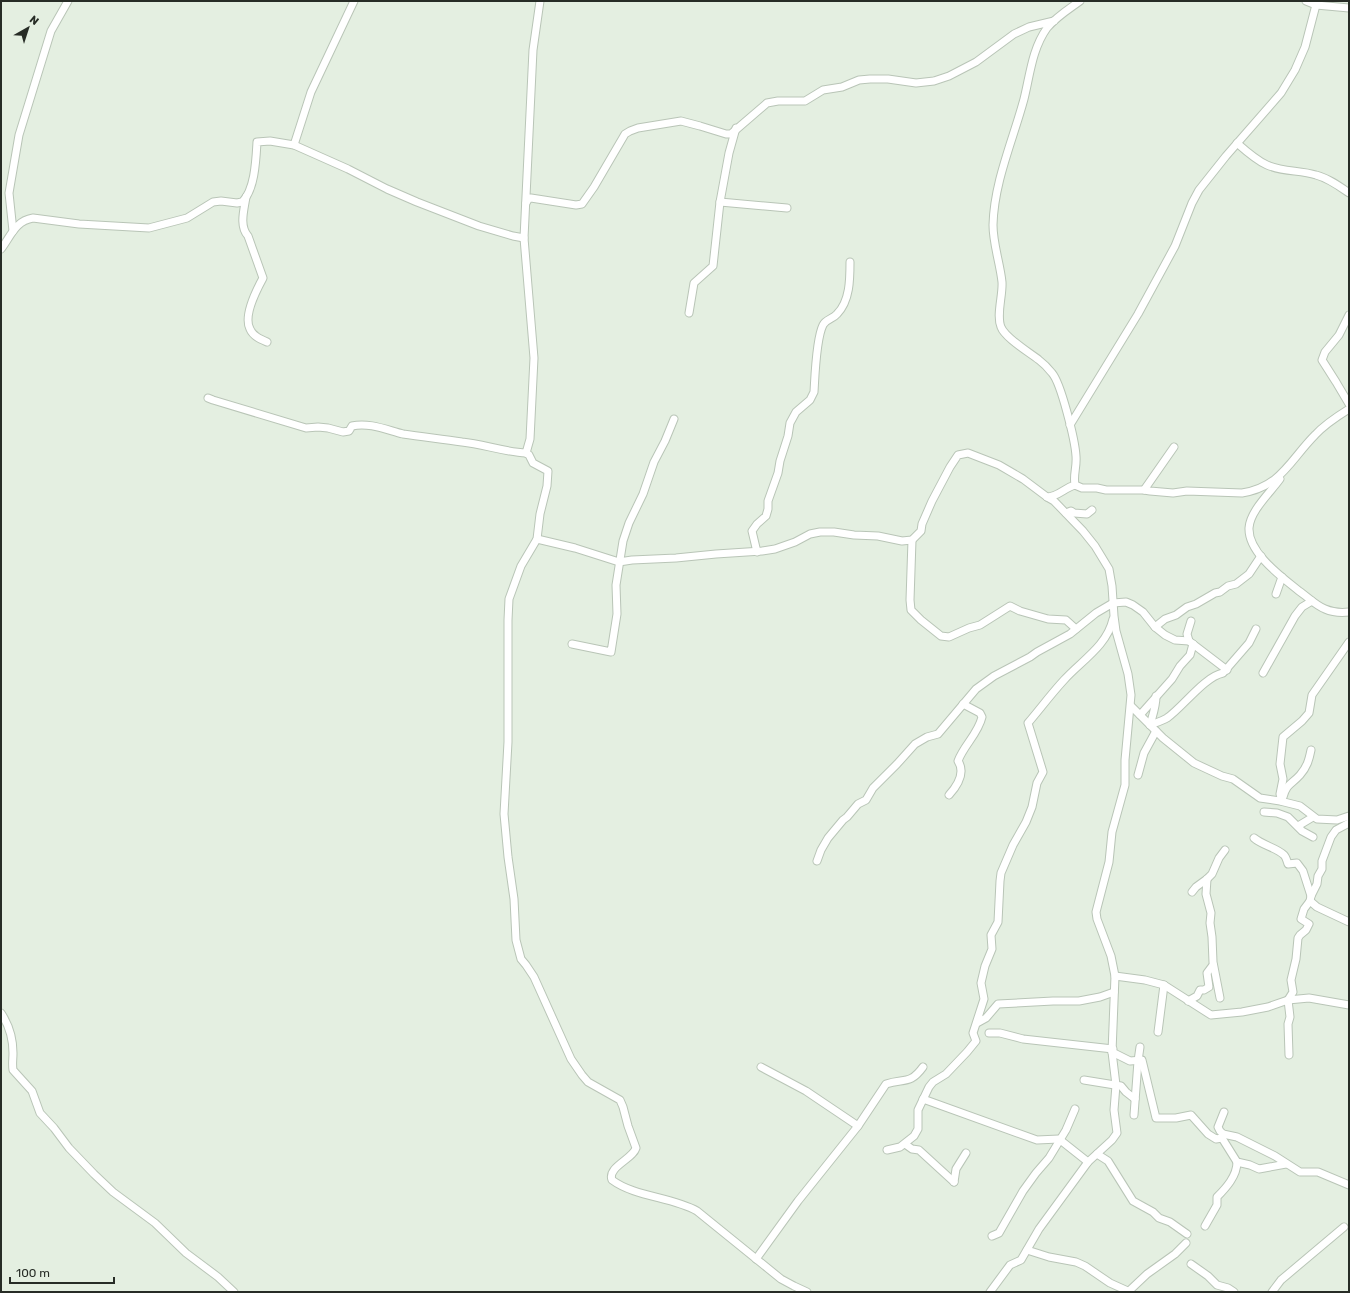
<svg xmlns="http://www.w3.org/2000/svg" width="1350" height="1293" font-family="Rubik,sans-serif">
<rect width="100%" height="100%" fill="#e4efe1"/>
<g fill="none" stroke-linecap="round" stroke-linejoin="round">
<defs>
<g id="minor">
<path d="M540,1L533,50L524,238L534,358L530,439L526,453L529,455L533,463L548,471L547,486L540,514L537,539L521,566L509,599L508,620V742L504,814L508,857L514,899L516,940L521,959L526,965L534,977L571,1059L582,1075L588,1082L620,1100L623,1107L628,1126L636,1148C633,1159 607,1167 612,1180C635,1197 672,1197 697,1211L781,1279L794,1286L807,1292"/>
<path d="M1306,1L1316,5L1349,8"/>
<path d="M1237,143C1246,151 1256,160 1267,165C1283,172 1300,170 1316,175C1328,178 1339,186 1349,193"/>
<path d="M294,145L311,92L354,1"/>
<path d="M246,197C244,210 239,226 248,236L263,278C257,289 243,316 250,329C253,336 260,339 267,342"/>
<path d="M720,202L787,208"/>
<path d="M526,203L529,198H531L576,205L582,204L594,187L625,134L630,131L638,128L681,121L700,126L726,134H731L767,103L778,101H805L823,90L842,87L859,80L870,79H888L916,83L934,81L949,76L976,62L1014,34L1029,27L1054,21"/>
<path d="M13,231L9,193L19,135L51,31L68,1"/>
<path d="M1,249C11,236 15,221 33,218L79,224L149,228L187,218L213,202L221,201L237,203L242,202C255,190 256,159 257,142L270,141L294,145L348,169L387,189L417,202L479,226L513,236L524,238"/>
<path d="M689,313L694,283L713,266L720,202L729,153L736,128"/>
<path d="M1349,315L1339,335L1325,352L1322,360L1336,382L1349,404"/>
<path d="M208,398L213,400L306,428L318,427L328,428L343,432L349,431L352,426C369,422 387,430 403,434C423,437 442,439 462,442C483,444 504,452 526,453"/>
<path d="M1070,425L1138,314L1175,246L1192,203L1199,190L1226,156L1281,93L1295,70L1305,47L1317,1"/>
<path d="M1280,479C1270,493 1250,511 1249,528C1248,553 1282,577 1299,591C1308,597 1315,605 1325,609C1332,612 1341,613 1349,612"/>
<path d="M1075,485L1082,488H1097L1106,490H1144L1150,491L1173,493L1187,491L1242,493C1281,487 1290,460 1315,435C1325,424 1336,417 1349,409"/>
<path d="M1144,490L1174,447"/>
<path d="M1047,497C1058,497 1064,488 1075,485C1073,474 1077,468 1076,456C1075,440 1061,383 1052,373C1048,368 1043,363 1039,360C1029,352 1005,338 1001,327C996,315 1003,295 1002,282C1000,263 993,244 993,225C994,182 1013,140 1024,99C1030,75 1032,49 1047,28C1056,17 1069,9 1080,1"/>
<path d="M1066,513L1071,511L1074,513L1087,514L1092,510"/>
<path d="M537,539L575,548L619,562L632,560L676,558L716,554L762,551L775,549L795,542L810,534L820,532H834L854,535L878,536L902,541L912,540L921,531L922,524L932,501L950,467L958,455L968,453L999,465L1023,479L1047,497L1054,501L1083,531L1095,546L1109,569L1112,586L1114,616L1116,631L1128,674L1131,695L1125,760V785L1112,832L1109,862L1096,912L1097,919L1111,956L1115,976L1112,1052L1116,1085L1114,1110L1117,1133L1112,1140L1088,1162L1039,1229L1021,1260L1010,1265L990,1292"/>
<path d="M912,540L910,600L911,610L921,620L941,636L949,637L969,628L980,625L1010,606L1020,611L1048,619L1066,620L1076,629"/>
<path d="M757,552L752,531L757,524L766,516L768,509V501L778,473L780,461L788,436L790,423L796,412L810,400L814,392C815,376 816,339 823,325C826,319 833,319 837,314C850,301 850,279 850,262"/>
<path d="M1276,594L1282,577"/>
<path d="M1155,627L1165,619L1176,615L1187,607L1196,604L1215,593L1220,592L1228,586L1236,584L1249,574L1261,556"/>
<path d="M1189,641L1187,634L1191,621"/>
<path d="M572,644L611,652L617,614L616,585L623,541L629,523L643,494L654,462L665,441L674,419"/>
<path d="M1263,673L1295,616L1302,607L1312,601"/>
<path d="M1131,706L1163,738L1194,763L1222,776L1233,779L1260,798L1280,801L1300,806L1317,819L1337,820L1349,816"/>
<path d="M1140,715L1172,679L1180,666L1190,655L1193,644"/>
<path d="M1150,725C1155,723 1162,721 1167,718C1183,707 1204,677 1223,673L1249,643L1256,629"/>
<path d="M1150,725C1153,714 1156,707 1156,696"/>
<path d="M1138,775L1144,753L1156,731"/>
<path d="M949,795C957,786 966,773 958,761C964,745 978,734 982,717L980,713L963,704"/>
<path d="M1283,797C1287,783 1291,785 1300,775C1307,767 1309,760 1311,750"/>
<path d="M1282,801L1280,794L1283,779L1280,764L1283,737L1302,721L1309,713L1312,695L1349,642"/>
<path d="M1264,812L1277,813L1288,817L1302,831L1313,837"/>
<path d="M1298,826L1313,817"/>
<path d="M1254,838C1262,845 1277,848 1284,855C1286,857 1287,861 1288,864L1297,863L1303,871L1311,896"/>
<path d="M817,861L821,850L828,838L843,820L847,817L858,804L866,800L873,788L897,764L915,744L927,737L938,734L976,689L994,676L1030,657L1037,652L1070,634L1096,613L1113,603L1126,602L1133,605L1143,612L1155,627L1165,635L1175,640L1189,641L1227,670"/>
<path d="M1207,879L1206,894L1211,913L1210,923L1212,937L1213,962L1220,998"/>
<path d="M1192,892L1196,887L1207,879L1212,874L1219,858L1225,850"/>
<path d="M1310,901L1317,907L1349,922"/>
<path d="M1115,976L1145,980L1164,985L1211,1015L1242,1012L1268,1007L1288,1000L1309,998L1349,1005"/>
<path d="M1188,1001L1197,996L1200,990H1204L1209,987L1207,973L1213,965"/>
<path d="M1,1013C9,1025 13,1039 13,1053C13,1059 12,1064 13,1070L32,1091L40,1113L54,1128L69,1148L94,1174L113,1192L155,1223L186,1253L218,1277L234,1292"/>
<path d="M977,1023L986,1018L998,1004L1053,1001H1079L1100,997L1114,992"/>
<path d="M1158,1032L1164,985"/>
<path d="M989,1033H1000L1023,1039L1113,1049"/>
<path d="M1112,1052L1130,1061L1142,1060L1156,1118H1176L1191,1115L1208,1134L1216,1139L1222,1138L1223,1134"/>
<path d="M1289,1055L1288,1024L1290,1017L1288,1000L1293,992L1291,980L1296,959L1298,938L1300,935L1306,930L1309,924L1301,919L1304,909L1310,901L1311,896L1317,884L1318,876L1322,869V861L1331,837L1336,830L1349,823"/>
<path d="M1084,1080L1121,1086L1126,1092L1135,1099"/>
<path d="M923,1099L1037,1140L1059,1139L1088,1162"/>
<path d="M1224,1112L1218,1127L1220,1131L1223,1134L1237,1137L1275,1156L1300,1172H1318L1349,1185"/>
<path d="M1134,1115L1138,1061L1140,1047"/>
<path d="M858,1126L886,1084C904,1078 910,1085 923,1067"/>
<path d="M1222,1138L1237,1162L1250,1165L1259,1169L1286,1164"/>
<path d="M905,1144L912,1149L919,1150L954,1182"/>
<path d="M887,1150L900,1147L914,1136L918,1129V1110L929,1087L933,1082L946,1074L967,1052L976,1041L973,1033L984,999L981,983L985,966L992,949L991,935L998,922L1000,881L1001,873L1013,845L1026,822L1032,807L1037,783L1043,772L1028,723C1040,709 1051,694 1064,680C1081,661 1107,646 1113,619"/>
<path d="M1097,1154L1108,1161L1133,1201L1153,1212L1159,1218L1170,1222L1187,1234"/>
<path d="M954,1182L956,1169L966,1153"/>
<path d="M1205,1226L1217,1205V1197C1226,1188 1237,1176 1237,1162"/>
<path d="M992,1236L999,1233L1023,1191L1036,1173L1049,1158L1066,1130L1075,1109"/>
<path d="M1027,1250L1049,1257L1076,1262L1085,1266L1110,1283L1130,1292"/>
<path d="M756,1259L798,1201L858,1126L806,1091L761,1067"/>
<path d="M1191,1264L1208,1276L1217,1285L1228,1288L1234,1292"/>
<path d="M1129,1291L1147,1274L1175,1254L1186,1243"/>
<path d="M1272,1292L1281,1280L1344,1227"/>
</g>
</defs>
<use href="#minor" stroke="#b9c5b7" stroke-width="9"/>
<use href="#minor" stroke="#fff" stroke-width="7"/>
</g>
<rect width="1350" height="1293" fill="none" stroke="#272c26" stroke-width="4"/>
<g transform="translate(28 28) rotate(39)" stroke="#e4efe1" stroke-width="3" paint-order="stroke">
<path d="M0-3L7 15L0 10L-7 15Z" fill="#272c26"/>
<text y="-6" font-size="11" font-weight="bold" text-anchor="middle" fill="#272c26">N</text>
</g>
<path d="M10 1277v6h104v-6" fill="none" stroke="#272c26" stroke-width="2"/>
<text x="16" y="1277" font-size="12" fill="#272c26" stroke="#e4efe1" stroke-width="3" paint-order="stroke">100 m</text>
</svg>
